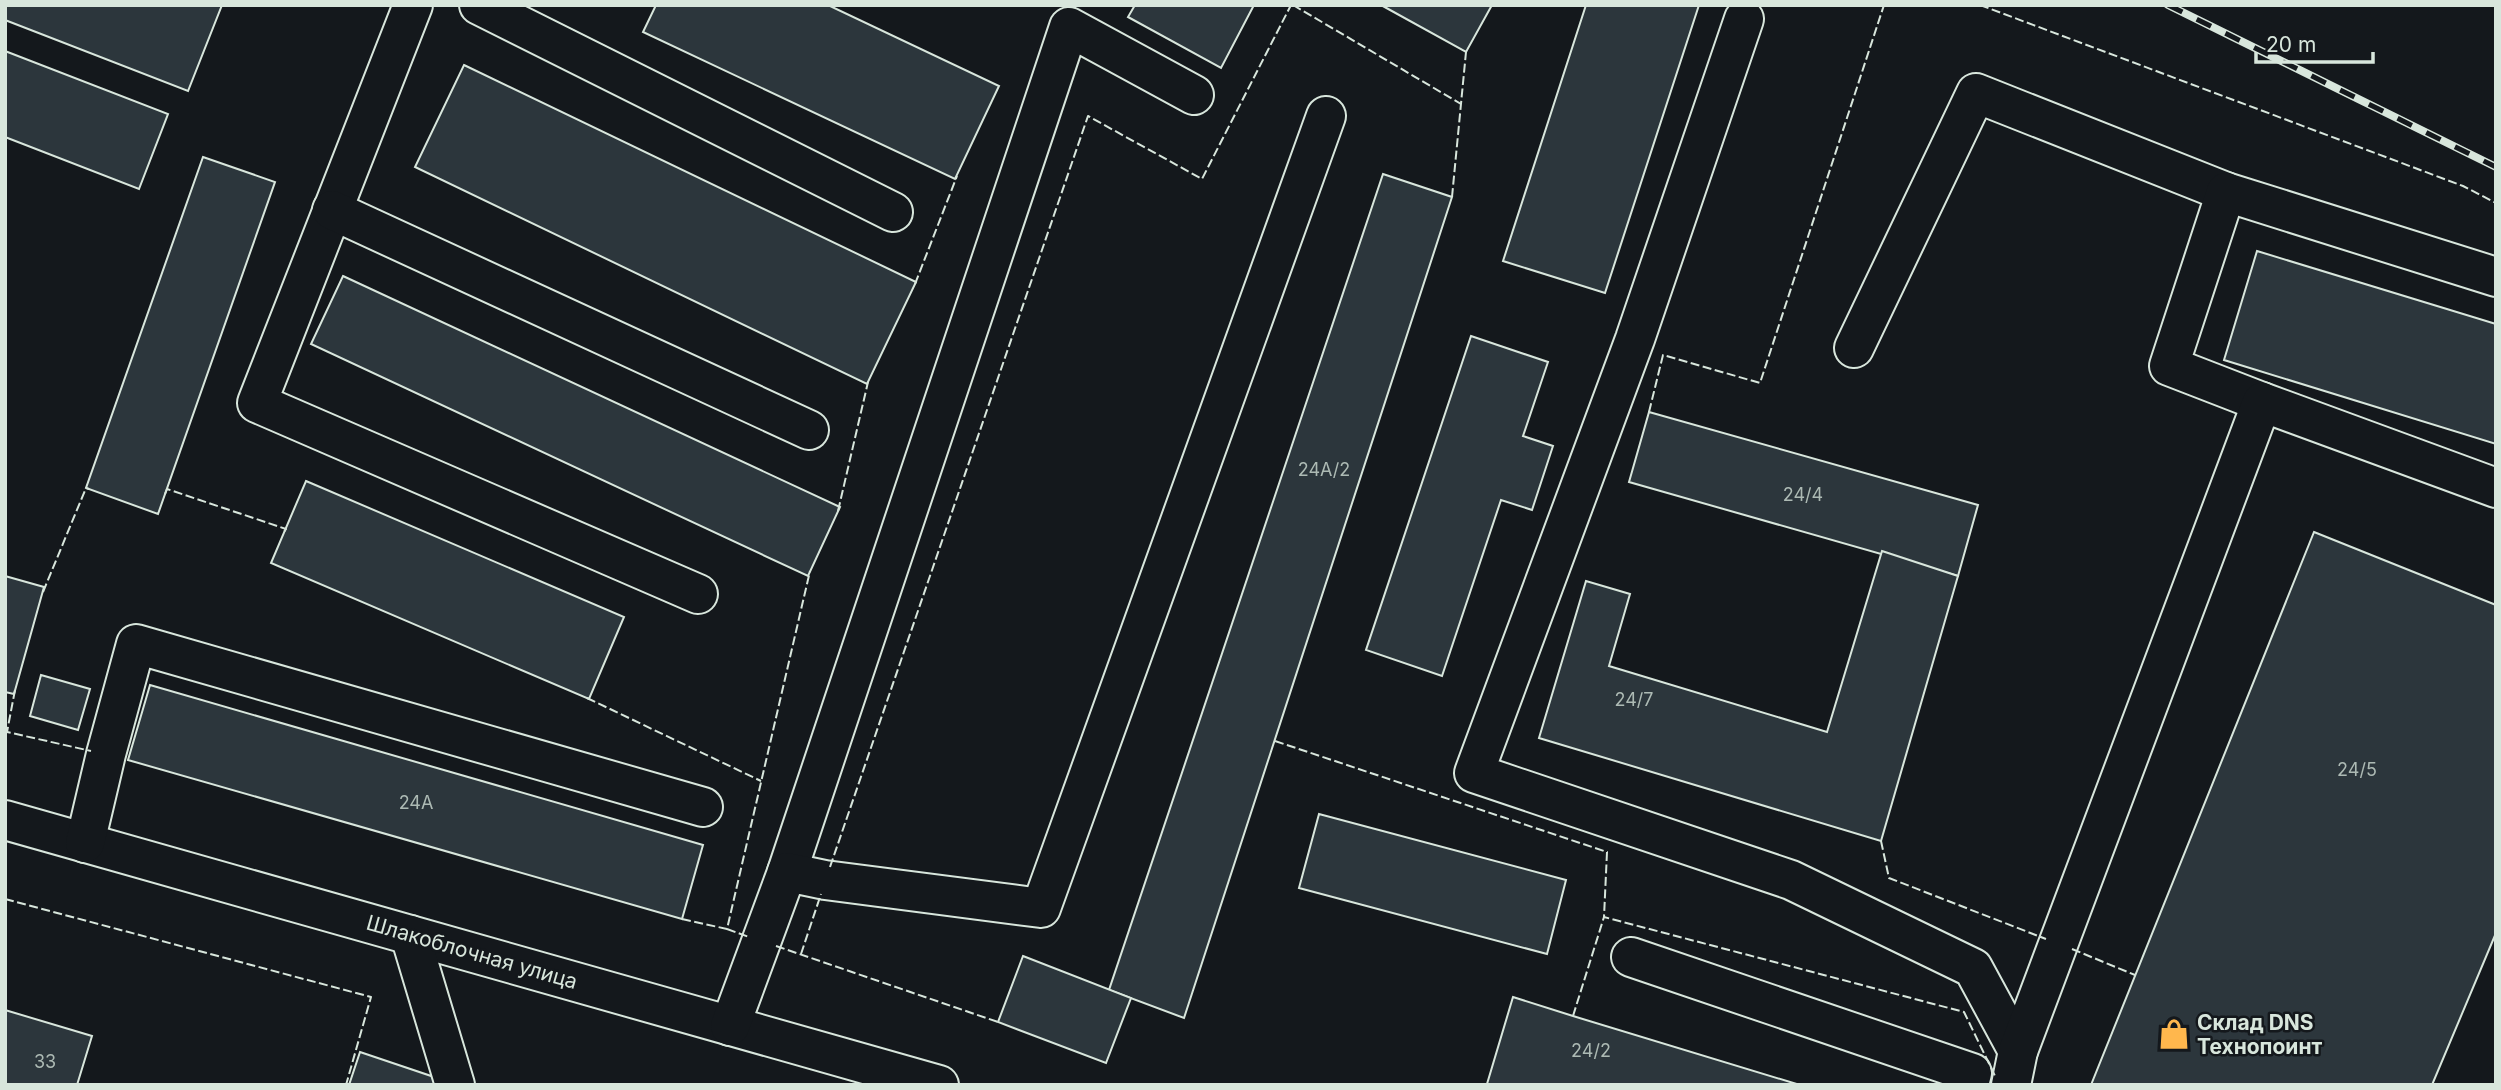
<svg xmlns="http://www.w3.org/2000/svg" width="2501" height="1090" font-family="Inter,sans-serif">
<rect width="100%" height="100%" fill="#14181c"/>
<g fill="#2c363c" stroke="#d8e6dc" stroke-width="2">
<path d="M5,5H222L188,91L5,20Z"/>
<path d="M656,5H828L999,86L955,179L643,32Z"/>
<path d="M1135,5H1254L1221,68L1128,17Z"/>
<path d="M1381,5H1492L1466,52Z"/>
<path d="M1586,5H1699L1605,293L1503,261Z"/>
<path d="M5,51L168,114L139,189L5,137Z"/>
<path d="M464,65L916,282L867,384L415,167Z"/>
<path d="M203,157L275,182L158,514L86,488Z"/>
<path d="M1383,174L1452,197L1184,1018L1109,990Z"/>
<path d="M2257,251L2496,324V444L2224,360Z"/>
<path d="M343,276L840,507L808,576L311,344Z"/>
<path d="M1471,336L1548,362L1523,436L1553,446L1532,510L1501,500L1442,676L1366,650Z"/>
<path d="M1649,412L1978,505L1958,576L1629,482Z"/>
<path d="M306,481L624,617L589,699L271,563Z"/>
<path d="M2314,532L2496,605V933L2432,1085H2091Z"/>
<path d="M1882,551L1958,576L1881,841L1539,738L1586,581L1630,594L1609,666L1827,732Z"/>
<path d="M5,576L44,587L14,694L5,692Z"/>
<path d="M41,675L90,689L78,730L30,716Z"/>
<path d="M150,685L703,845L682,919L128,760Z"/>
<path d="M1319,814L1566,880L1547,954L1299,888Z"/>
<path d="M1023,956L1131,998L1106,1063L998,1022Z"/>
<path d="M1513,997L1573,1016L1800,1085L1487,1084Z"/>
<path d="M5,1010L92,1036L77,1085H5Z"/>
<path d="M360,1052L440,1079L438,1085H349Z"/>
</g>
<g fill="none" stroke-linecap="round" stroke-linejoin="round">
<defs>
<g id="minor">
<path d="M413,5L257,403L698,594"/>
<path d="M479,5L893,212"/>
<path d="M1744,19L1635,339L1474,773L1791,880L1973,968L2018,1051"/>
<path d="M332,210L809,430"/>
<path d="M1854,348L1976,93L2226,192"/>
<path d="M2262,402L2169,366L2226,192L2496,277"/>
<path d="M5,820L939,1085"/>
<path d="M85,843L106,754L136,644L703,807"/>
<path d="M787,872L1069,27L1194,95"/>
<path d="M410,935L455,1085"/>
<path d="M1631,957L1972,1073L1969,1085"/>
<path d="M730,1026L787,872L825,880L1041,908L1326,116"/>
<path d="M2011,1085L2018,1051L2262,402L2496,488"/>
</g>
</defs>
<use href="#minor" stroke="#d8e6dc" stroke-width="42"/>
<use href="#minor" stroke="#14181c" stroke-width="38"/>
<defs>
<path id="rail" d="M2168,5L2496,167"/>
</defs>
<use href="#rail" stroke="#d8e6dc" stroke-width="8"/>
<use href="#rail" stroke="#14181c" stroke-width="5" stroke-dasharray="16" stroke-linecap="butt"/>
<g stroke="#d8e6dc" stroke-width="2" stroke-dasharray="9 3.5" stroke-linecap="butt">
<path d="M1293,5L1461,104"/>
<path d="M1980,5L2463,186L2496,203"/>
<path d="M1452,197L1466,52L1468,48"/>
<path d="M915,284L957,176"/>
<path d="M1649,412L1663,355L1760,383L1884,5"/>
<path d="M165,494L167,489L286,529L284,532"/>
<path d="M838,511L868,382"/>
<path d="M43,592L86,488L89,489"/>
<path d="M15,690L7,732L91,751"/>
<path d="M587,698L761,781"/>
<path d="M1275,741L1607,852L1604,917"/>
<path d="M1881,841L1889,878L2046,939"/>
<path d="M830,867L1088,116L1202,179L1291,5"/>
<path d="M5,899L371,997L346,1085"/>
<path d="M682,919L727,929L810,571"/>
<path d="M727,929L749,937"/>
<path d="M776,946L998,1022"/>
<path d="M2072,949L2135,975"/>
<path d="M801,954L821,894"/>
<path d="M1573,1016L1604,917L1964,1012L1996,1078"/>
</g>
</g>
<defs>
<symbol id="shop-bare" viewBox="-9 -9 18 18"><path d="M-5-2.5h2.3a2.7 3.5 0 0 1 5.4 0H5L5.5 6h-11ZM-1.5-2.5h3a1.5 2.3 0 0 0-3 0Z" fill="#ffb74d" stroke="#14181c" stroke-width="2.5" paint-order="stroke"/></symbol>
</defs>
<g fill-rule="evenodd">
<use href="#shop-bare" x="2152" y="1012" width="44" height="44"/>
</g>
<g text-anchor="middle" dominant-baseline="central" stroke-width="5" stroke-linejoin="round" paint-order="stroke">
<g font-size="18" fill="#adbab4">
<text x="1324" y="469">24А/2</text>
<text x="1803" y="494">24/4</text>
<text x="1634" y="699">24/7</text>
<text x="2357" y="769">24/5</text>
<text x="416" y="802">24А</text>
<text x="1591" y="1050">24/2</text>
<text x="45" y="1061">33</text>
</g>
<g font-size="21" fill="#d8e6dc" stroke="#14181c">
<text transform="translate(472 952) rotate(16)">Шлакоблочная улица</text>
</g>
<g font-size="21" font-weight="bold" fill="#d8e6dc" stroke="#14181c" text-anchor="start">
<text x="2197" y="1022">Склад DNS<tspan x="2197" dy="24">Технопоинт</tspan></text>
</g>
</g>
<rect width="2501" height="1090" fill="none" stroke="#d8e6dc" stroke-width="14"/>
<path d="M2256 52v10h117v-10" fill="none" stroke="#d8e6dc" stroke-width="3.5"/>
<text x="2266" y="52" font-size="21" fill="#d8e6dc" stroke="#14181c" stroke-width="5" paint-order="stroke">20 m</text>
</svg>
